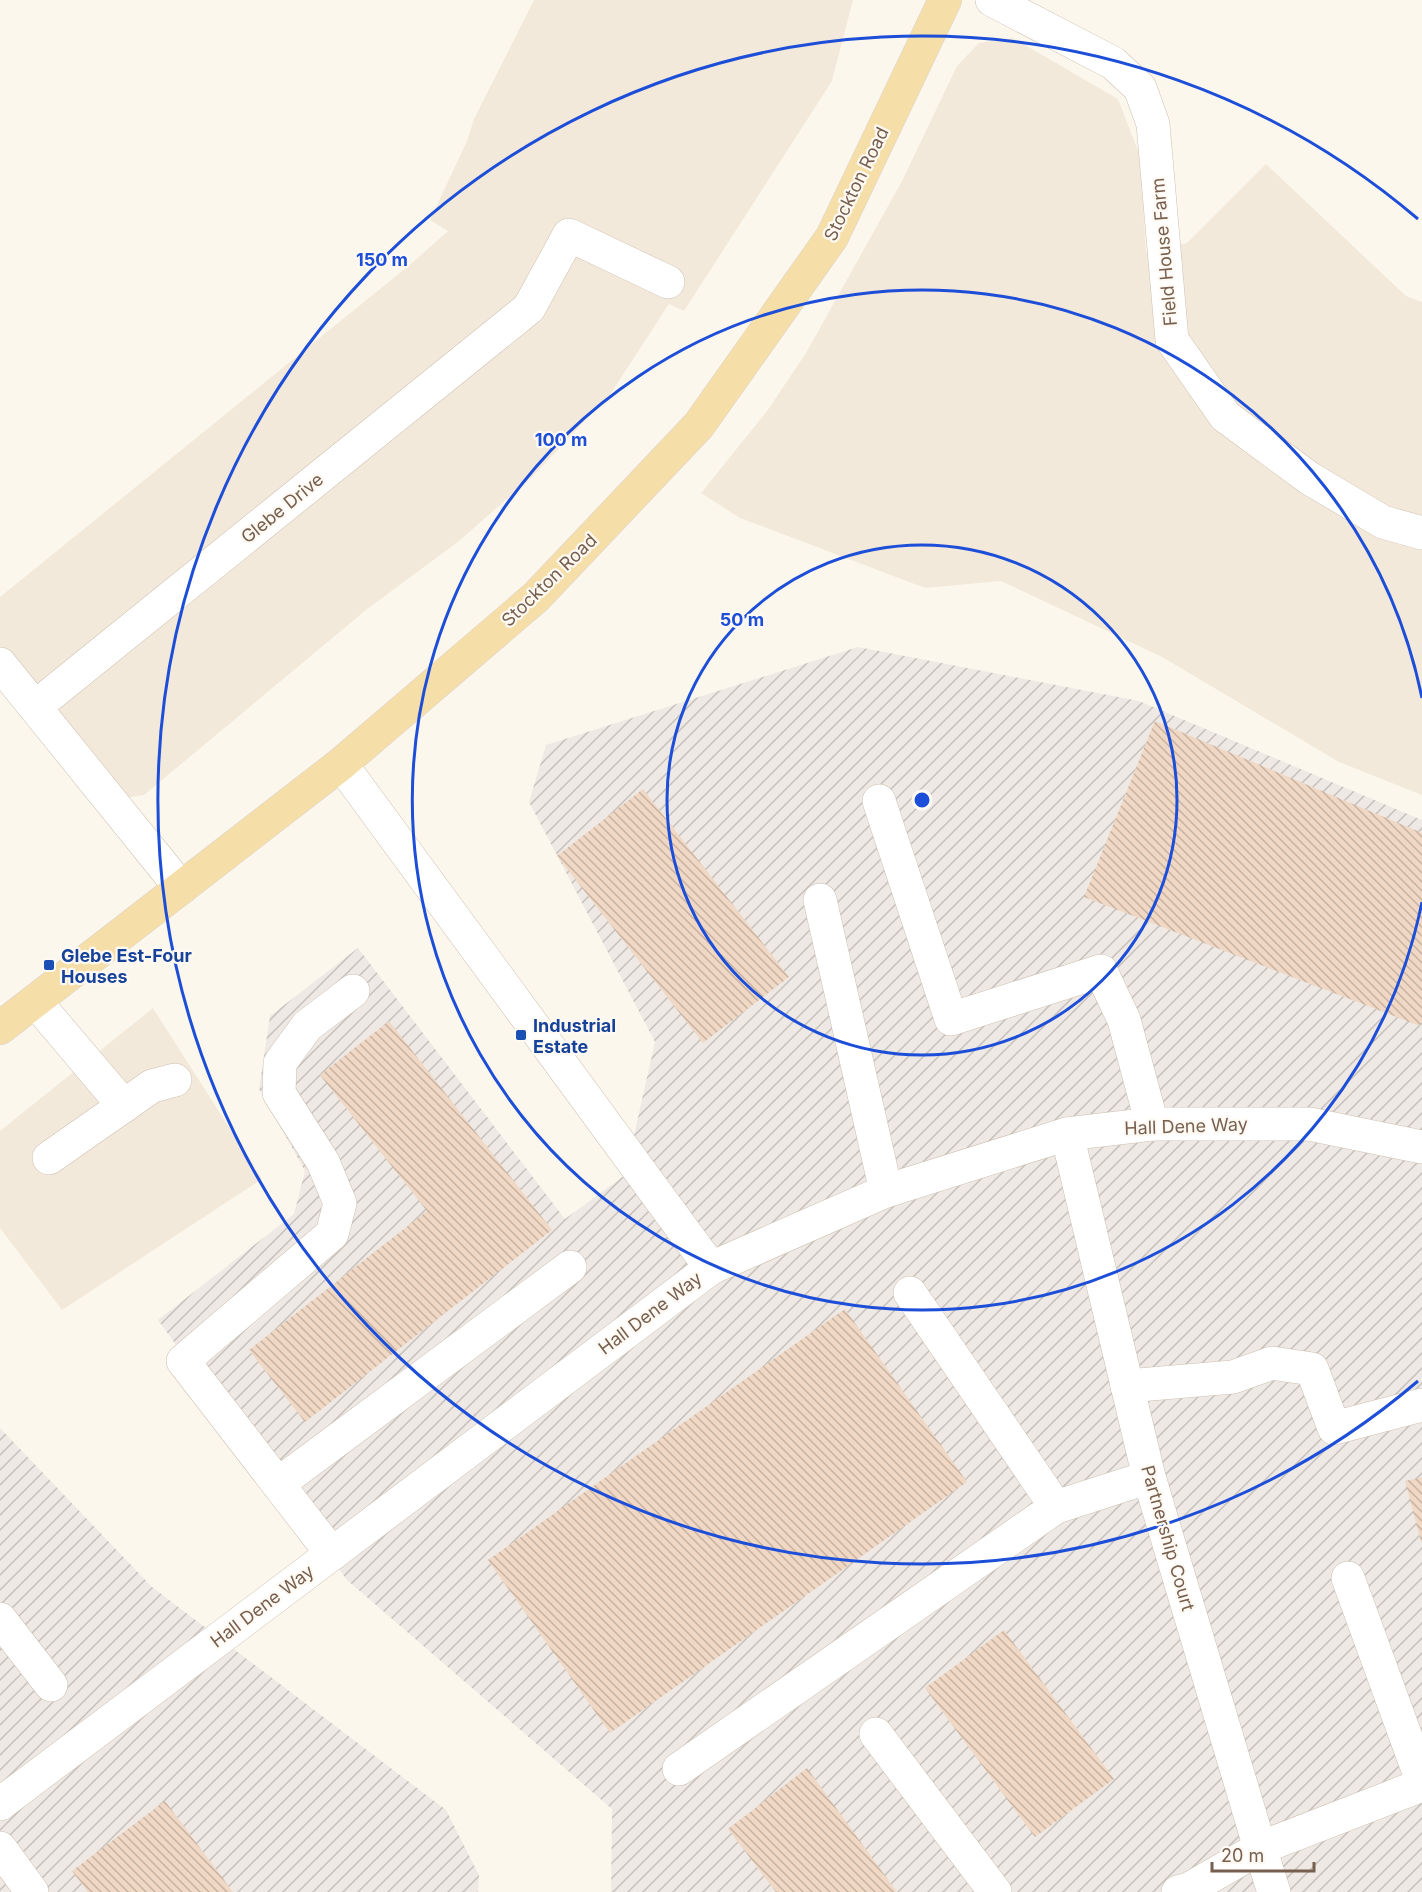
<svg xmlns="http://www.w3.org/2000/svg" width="1422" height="1892" font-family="Inter,sans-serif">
<defs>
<pattern id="industrial-furrows" width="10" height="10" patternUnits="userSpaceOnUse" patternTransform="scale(1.5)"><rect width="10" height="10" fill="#eee9e4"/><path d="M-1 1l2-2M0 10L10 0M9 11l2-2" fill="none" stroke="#c6c0bb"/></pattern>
<pattern id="building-back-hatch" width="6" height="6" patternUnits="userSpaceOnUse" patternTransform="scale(1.5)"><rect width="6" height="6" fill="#f0d8c5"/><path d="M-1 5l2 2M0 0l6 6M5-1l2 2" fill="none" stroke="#c7b2a2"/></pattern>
</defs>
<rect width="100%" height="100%" fill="#fcf7ec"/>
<g fill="#f3e9da">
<path d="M534,0H853L832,81L684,311L669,304L611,393L534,475L459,541L366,610L144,795L124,798L0,650V597L412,263L448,231L430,220L467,141L474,119Z"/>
<path d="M1013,38L1118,99L1140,156L1146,253L1187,243L1266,164L1406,296L1422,302V795L1339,762L1162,657L1001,581L925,588L740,518L701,493L767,411L806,353L902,181L957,66L979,43Z"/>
<path d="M153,1008L262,1179L62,1310L0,1228V1131Z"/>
</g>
<g fill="url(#industrial-furrows)">
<path d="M858,647L1139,701L1422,820V1892H611L612,1809L347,1580L158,1320L294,1214L305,1171L259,1089L270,1016L358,948L565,1219L625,1175L655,1042L529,802L546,745Z"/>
<path d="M0,1428L152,1587L446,1810L479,1875L478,1892H0Z"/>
</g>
<g fill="url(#building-back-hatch)">
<path d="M1155,721L1422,833V1021L1420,1026L1084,897Z"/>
<path d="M643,789L789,977L703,1043L557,856Z"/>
<path d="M389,1021L552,1230L305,1422L249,1350L427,1211L320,1075Z"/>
<path d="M845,1309L967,1482L610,1733L488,1560Z"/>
<path d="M1422,1477V1542H1421L1405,1481Z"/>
<path d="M1004,1630L1114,1779L1035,1837L925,1688Z"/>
<path d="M807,1768L897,1892H776L728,1829Z"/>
<path d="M165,1801L233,1892H88L72,1871Z"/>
</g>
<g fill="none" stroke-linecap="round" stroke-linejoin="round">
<defs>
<g id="minor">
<path d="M992,0L1113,63L1140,88L1153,124L1172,340L1225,416L1309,478L1383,522L1422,533"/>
<path d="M0,664L181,888"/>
<path d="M35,707L529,308L569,235L668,282"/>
<path d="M341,764L711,1268"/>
<path d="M879,801L951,1019L1101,971L1124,1020L1152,1124"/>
<path d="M820,900L886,1191"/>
<path d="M35,1001L124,1106"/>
<path d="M1067,1134L1149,1477L1260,1848L1189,1889L1178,1892"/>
<path d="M49,1158L152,1086L175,1080"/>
<path d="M910,1293L1056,1507"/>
<path d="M1127,1386L1233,1377L1272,1363L1312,1369L1334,1428L1422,1405"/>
<path d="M278,1484L570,1267"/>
<path d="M332,1554L183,1361L332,1234L340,1203L323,1162L279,1093L280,1063L307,1026L353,991"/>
<path d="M1348,1578L1422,1781"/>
<path d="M0,1619L51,1685"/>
<path d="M876,1734L995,1892"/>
<path d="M679,1769L1056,1507L1149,1477"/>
<path d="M0,1804L711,1268L886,1191L1067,1134L1152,1124H1309L1422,1147"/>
<path d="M0,1848L32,1892"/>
<path d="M1274,1892L1260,1848L1422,1785"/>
</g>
<path id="major" d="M0,1028L341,764L536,597L699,425L832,237L945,0"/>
</defs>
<use href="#minor" stroke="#cec0b1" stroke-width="34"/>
<use href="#major" stroke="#dcd5d1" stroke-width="34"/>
<use href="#minor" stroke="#fff" stroke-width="33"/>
<use href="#major" stroke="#f6dea9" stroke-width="33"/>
</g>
<g fill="none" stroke="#1d4ed8" stroke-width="3">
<circle cx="922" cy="800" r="255"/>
<path d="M1422 902A510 510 0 1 1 1422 698"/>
<path d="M1418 1381A764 764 0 1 1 1418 219"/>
</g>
<g fill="#1a4fb4" stroke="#fefaf3" stroke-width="2">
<rect x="43" y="959" width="12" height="12" rx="3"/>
<rect x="515" y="1029" width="12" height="12" rx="3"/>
</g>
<g text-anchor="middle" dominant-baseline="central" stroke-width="4.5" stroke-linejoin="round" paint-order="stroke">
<g font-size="18" fill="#775f4f" stroke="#fefaf3">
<text transform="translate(856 184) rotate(-64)">Stockton Road</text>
<text transform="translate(1164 252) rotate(-95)">Field House Farm</text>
<text transform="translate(282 508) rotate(-39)">Glebe Drive</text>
<text transform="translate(549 580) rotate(-44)">Stockton Road</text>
<text transform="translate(1186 1126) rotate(-2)">Hall Dene Way</text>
<text transform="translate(650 1313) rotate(-37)">Hall Dene Way</text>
<text transform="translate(1168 1538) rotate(74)">Partnership Court</text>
<text transform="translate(262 1606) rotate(-37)">Hall Dene Way</text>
</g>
<g font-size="18" font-weight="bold" fill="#164399" stroke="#fefaf3" text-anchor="start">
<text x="61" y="955">Glebe Est-Four<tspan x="61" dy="21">Houses</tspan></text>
<text x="533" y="1025">Industrial<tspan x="533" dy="21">Estate</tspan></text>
</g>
</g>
<circle cx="922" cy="800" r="9" fill="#1d4ed8" stroke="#fefaf3" stroke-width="3"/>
<g font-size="18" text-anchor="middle" font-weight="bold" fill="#1d4ed8" stroke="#fefaf3" stroke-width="4.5" stroke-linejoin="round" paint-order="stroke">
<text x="382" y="266">150 m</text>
<text x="561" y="446">100 m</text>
<text x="742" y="626">50 m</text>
</g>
<path d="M1212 1862v9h102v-9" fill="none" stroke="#775f4f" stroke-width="3"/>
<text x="1221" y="1862" font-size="18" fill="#775f4f" stroke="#fefaf3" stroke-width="4.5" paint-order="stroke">20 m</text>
</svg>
